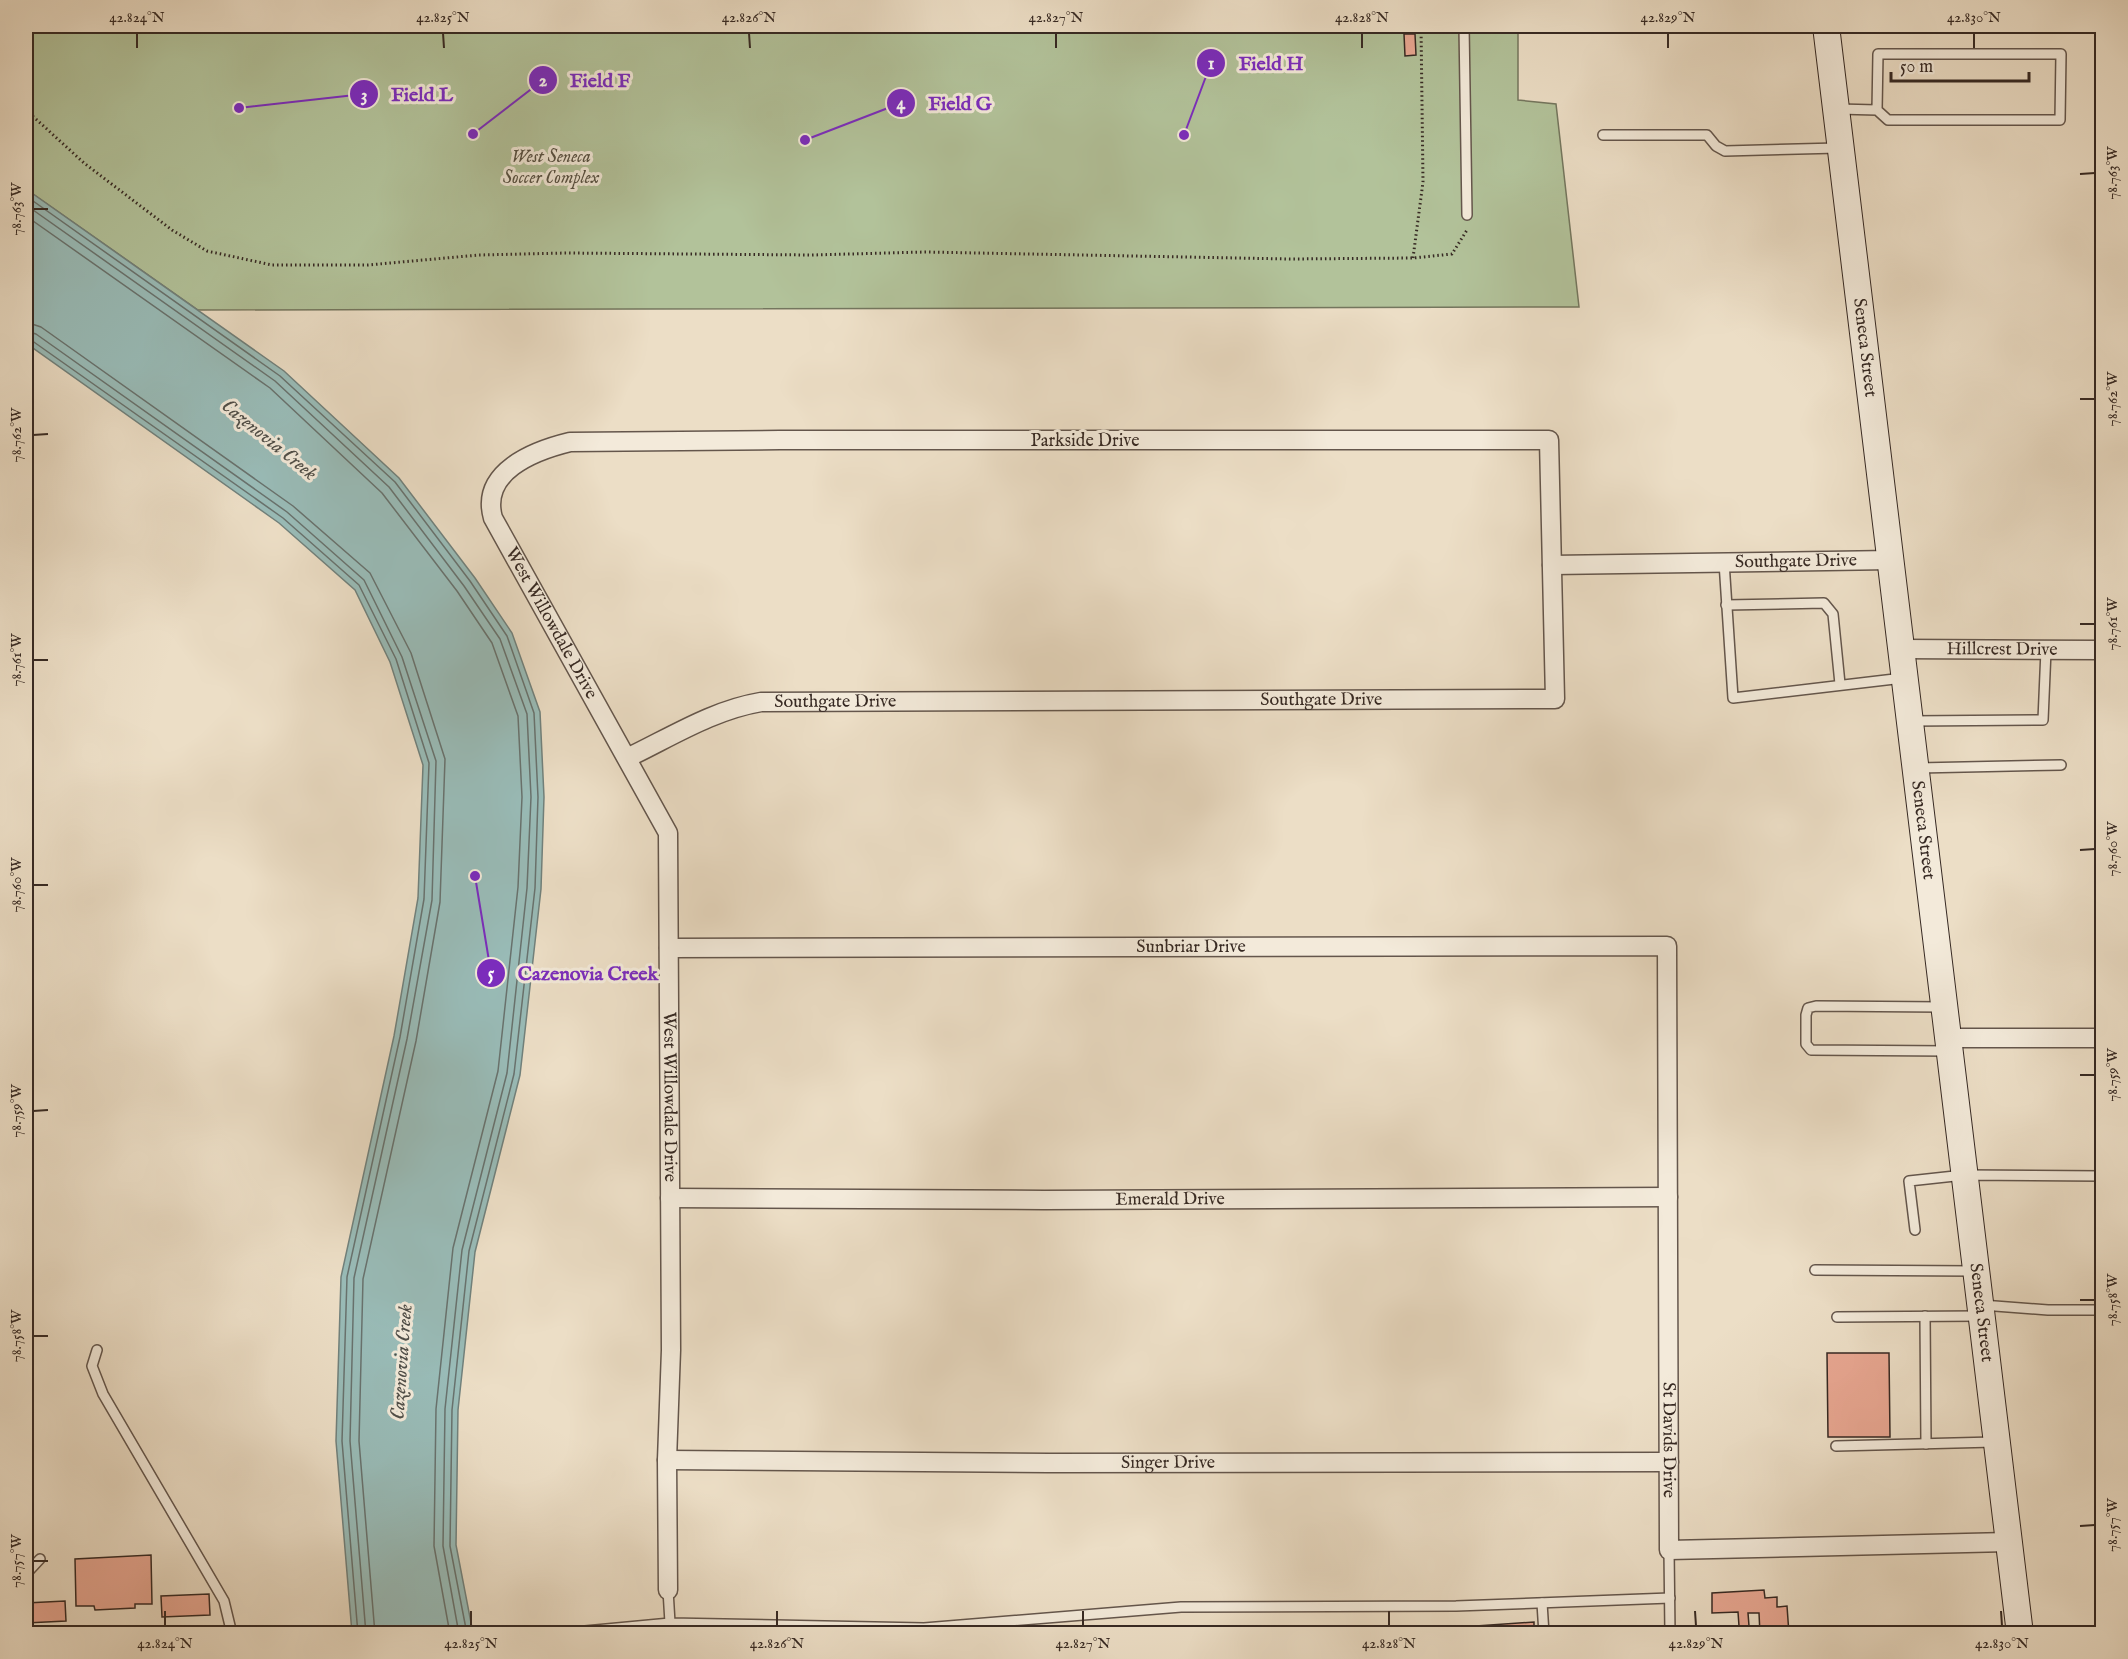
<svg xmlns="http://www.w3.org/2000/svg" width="2128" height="1659" font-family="'IM FELL English',serif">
<rect width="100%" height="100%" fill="#ecdec6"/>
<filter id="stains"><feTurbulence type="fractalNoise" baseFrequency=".00333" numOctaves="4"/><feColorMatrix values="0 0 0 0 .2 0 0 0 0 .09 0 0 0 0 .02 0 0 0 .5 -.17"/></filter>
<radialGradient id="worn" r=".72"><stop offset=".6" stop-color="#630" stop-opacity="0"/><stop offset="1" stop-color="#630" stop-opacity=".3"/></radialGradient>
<path fill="#b2c29a" stroke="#74765e" stroke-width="1.5" d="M26,26H1518V100L1556,104L1579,307L198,310L26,189Z"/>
<path fill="#99bcb8" stroke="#71817c" stroke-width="1.5" d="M26,189L284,371L399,478L475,578L512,633L540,712L544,797L541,889L520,1075L475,1252L458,1410L456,1545L473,1633H352L336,1441L341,1277L394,1036L418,898L423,765L390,662L355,590L279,523L26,343Z"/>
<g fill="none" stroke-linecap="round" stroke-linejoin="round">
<g stroke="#68726e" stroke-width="1.5">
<path d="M26,196L280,376L395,482L470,581L507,636L534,713L538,797L535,888L514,1074L469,1251L452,1410L450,1546L467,1634"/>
<path d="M26,205L275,381L389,487L464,586L500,639L527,714L531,797L527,888L507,1073L462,1250L445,1409L443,1546L459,1634"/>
<path d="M26,216L270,388L382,493L457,591L492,643L518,716L522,797L518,887L498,1071L453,1248L436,1409L434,1546L450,1634"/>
<path d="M26,322L41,327L293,506L370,573L411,653L445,759L440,902L416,1041L363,1279L359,1441L375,1634"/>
<path d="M26,331L36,334L287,512L364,580L402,657L436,761L432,900L407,1039L354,1278L350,1441L366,1634"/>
<path d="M26,339L31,340L283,518L359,585L396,659L429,763L424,899L400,1037L347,1277L342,1441L358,1634"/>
</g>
</g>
<g fill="#e8a792" stroke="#362923" stroke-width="1.5">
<path d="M1404,34H1415L1416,55L1405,56Z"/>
<path d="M1827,1353H1889L1890,1437H1828Z"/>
<path d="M151,1555L152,1604H135V1608L95,1610L94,1606H76L75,1559Z"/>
<path d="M1764,1590L1765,1598L1777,1597V1607L1787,1606L1789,1634H1760L1759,1613H1748L1749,1626H1739L1738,1612L1712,1613V1593Z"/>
<path d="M209,1594L210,1615L162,1617L161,1596Z"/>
<path d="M65,1601L66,1621L26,1623V1603Z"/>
<path d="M1534,1622V1634H1361Z"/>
<path d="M1286,1627L1287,1634H1192Z"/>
</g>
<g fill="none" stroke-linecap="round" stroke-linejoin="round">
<defs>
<g id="lane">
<path d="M1464,26L1467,215"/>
<path d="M1838,109L1877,110L1878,54H2061L2060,120H1888L1877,110"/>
<path d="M1603,135H1707L1716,146L1725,151L1838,148"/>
<path d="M1724,562L1733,698L1903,678"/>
<path d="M1726,605L1824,603L1833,614L1840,684"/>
<path d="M1912,721L2043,720L2046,650"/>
<path d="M1918,768L2061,765"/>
<path d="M1942,1007L1816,1006L1808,1008L1806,1015V1044L1811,1050L1949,1051"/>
<path d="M1915,1230L1909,1181L1964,1175L2102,1176"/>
<path d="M1815,1270L1974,1271"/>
<path d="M1982,1305L2048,1310H2102"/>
<path d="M1925,1316L1926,1444"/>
<path d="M1837,1317L1979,1316"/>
<path d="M97,1350L92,1366L103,1394L224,1601L232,1634"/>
<path d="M1836,1446L1994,1442"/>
<path d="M1669,1550L1670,1634"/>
<path d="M26,1574L40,1559"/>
<path d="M668,1590L670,1623L924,1628L1181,1607L1456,1606L1670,1598"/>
<path d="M1542,1603L1544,1634"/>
<path d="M553,1634L670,1623"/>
</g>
<g id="street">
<path id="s1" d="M1552,565L1891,560"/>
<path id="s2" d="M1902,649L2102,650"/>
<path id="s3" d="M627,758C671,737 713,710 761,702L1555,699L1549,440H780L570,442C533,451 480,472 493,518L668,833L671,1350L667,1460L668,1590"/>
<path id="s4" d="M669,948L1667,946L1669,1550L2008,1542"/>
<path d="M1948,1038H2102"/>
<path id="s5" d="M670,1198L1044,1200L1668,1197"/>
<path id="s6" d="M667,1460L1049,1463L1669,1462"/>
</g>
<g id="secondary">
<path id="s7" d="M1826,26L2020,1634"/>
</g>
</defs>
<use href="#lane" stroke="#64564c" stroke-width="12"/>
<use href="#street" stroke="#64564c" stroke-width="21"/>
<use href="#secondary" stroke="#362923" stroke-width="28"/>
<g stroke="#362923" stroke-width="3" stroke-dasharray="1.5 3" stroke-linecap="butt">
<path d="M26,110L84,163L172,230L207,251L272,265H368L479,255L566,253L812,255L925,252L1289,259L1413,258L1452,254L1467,230"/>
<path d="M1413,258L1423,182L1421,26"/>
</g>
<use href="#lane" stroke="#f3eada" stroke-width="9"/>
<use href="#street" stroke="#f3eada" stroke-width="18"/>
<use href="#secondary" stroke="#f3eada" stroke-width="26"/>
</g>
<path fill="none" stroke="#362923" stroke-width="2" d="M137,33V48M443,33L444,48M749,33L750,48M1056,33V48M1362,33V48M1668,33V48M1974,33V48M2080,174L2095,173M33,209H48M2080,399H2095M33,435L48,434M2080,624H2095M33,660H48M2080,850L2095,849M33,885H48M2080,1075H2095M33,1111L48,1110M2080,1300H2095M33,1336H48M2080,1526L2095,1525M33,1561H48M165,1611V1626M471,1611V1626M777,1611V1626M1083,1611V1626M1389,1611V1626M1695,1611L1696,1626M2001,1611L2002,1626"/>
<g text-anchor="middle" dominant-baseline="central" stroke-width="6" stroke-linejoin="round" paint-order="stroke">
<g font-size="18" font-style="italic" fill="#554f41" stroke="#f3eada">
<text x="551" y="157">West Seneca<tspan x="551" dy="21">Soccer Complex</tspan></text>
</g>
<g font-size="18" fill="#362923" stroke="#f3eada">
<text stroke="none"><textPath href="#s7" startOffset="324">Seneca Street</textPath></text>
<text x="1085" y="441">Parkside Drive</text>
<text stroke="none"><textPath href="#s1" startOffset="244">Southgate Drive</textPath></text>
<text stroke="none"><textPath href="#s3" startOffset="2420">West Willowdale Drive</textPath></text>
<text stroke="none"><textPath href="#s2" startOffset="100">Hillcrest Drive</textPath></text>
<text stroke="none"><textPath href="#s3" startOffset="706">Southgate Drive</textPath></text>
<text stroke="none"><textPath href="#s3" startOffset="220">Southgate Drive</textPath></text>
<text stroke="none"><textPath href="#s7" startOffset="810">Seneca Street</textPath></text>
<text stroke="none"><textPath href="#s4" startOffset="522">Sunbriar Drive</textPath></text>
<text stroke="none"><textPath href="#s3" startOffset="2924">West Willowdale Drive</textPath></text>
<text stroke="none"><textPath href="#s5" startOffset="500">Emerald Drive</textPath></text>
<text stroke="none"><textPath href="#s7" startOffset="1296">Seneca Street</textPath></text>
<text stroke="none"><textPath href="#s4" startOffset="1492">St Davids Drive</textPath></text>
<text stroke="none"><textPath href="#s6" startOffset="501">Singer Drive</textPath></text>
</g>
<g font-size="20" font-style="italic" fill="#4f4e48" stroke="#f3eada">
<text transform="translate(269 440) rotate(39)">Cazenovia Creek</text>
<text transform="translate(402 1362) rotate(-86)">Cazenovia Creek</text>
</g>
</g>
<path fill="none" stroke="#7b2cbf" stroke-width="2" d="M1184 135L1211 63M473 134L543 80M239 108L364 94M805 140L901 103M475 876L491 973"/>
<g fill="#7b2cbf" stroke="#f3eada" stroke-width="2">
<circle cx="1184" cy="135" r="6"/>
<circle cx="473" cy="134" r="6"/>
<circle cx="239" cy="108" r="6"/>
<circle cx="805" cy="140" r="6"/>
<circle cx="475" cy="876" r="6"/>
<circle cx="1211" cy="63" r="15"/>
<circle cx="543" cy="80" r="15"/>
<circle cx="364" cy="94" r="15"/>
<circle cx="901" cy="103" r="15"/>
<circle cx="491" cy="973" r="15"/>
</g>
<g font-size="18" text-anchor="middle" font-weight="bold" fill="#fff">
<text x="1211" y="69">1</text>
<text x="543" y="86">2</text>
<text x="364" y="101">3</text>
<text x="901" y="109">4</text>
<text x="491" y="979">5</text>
</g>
<g font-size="20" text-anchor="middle" font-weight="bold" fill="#7b2cbf" stroke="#f3eada" stroke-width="6" stroke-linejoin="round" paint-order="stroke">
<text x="1271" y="70">Field H</text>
<text x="600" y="87">Field F</text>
<text x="422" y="101">Field L</text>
<text x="960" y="110">Field G</text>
<text x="588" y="980">Cazenovia Creek</text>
</g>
<rect width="2128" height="1659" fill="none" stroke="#ecdec6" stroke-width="66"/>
<path d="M1891 72v9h138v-9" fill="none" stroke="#362923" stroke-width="3"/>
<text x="1900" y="72" font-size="18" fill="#362923" stroke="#f3eada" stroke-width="4.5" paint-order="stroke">50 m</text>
<rect x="33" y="33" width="2062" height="1593" fill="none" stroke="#362923" stroke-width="2"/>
<g font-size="15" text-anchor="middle" fill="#362923">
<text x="137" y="22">42.824°N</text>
<text x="443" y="22">42.825°N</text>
<text x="749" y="22">42.826°N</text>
<text x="1056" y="22">42.827°N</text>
<text x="1362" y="22">42.828°N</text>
<text x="1668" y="22">42.829°N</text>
<text x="1974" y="22">42.830°N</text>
<text transform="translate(2112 173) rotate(-90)" y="5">78.763°W</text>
<text transform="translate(16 209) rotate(-90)" y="5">78.763°W</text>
<text transform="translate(2112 399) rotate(-90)" y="5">78.762°W</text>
<text transform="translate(16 435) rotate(-90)" y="5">78.762°W</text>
<text transform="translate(2112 624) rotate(-90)" y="5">78.761°W</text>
<text transform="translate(16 660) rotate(-90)" y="5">78.761°W</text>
<text transform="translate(2112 849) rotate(-90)" y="5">78.760°W</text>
<text transform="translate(16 885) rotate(-90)" y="5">78.760°W</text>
<text transform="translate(2112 1075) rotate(-90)" y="5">78.759°W</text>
<text transform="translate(16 1111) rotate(-90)" y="5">78.759°W</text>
<text transform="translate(2112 1300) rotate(-90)" y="5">78.758°W</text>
<text transform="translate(16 1336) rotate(-90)" y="5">78.758°W</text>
<text transform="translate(2112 1525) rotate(-90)" y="5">78.757°W</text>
<text transform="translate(16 1561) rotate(-90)" y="5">78.757°W</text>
<text x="165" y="1648">42.824°N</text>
<text x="471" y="1648">42.825°N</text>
<text x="777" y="1648">42.826°N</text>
<text x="1083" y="1648">42.827°N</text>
<text x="1389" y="1648">42.828°N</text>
<text x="1696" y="1648">42.829°N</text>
<text x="2002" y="1648">42.830°N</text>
</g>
<rect width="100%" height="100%" filter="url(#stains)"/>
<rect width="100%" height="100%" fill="url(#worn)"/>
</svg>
